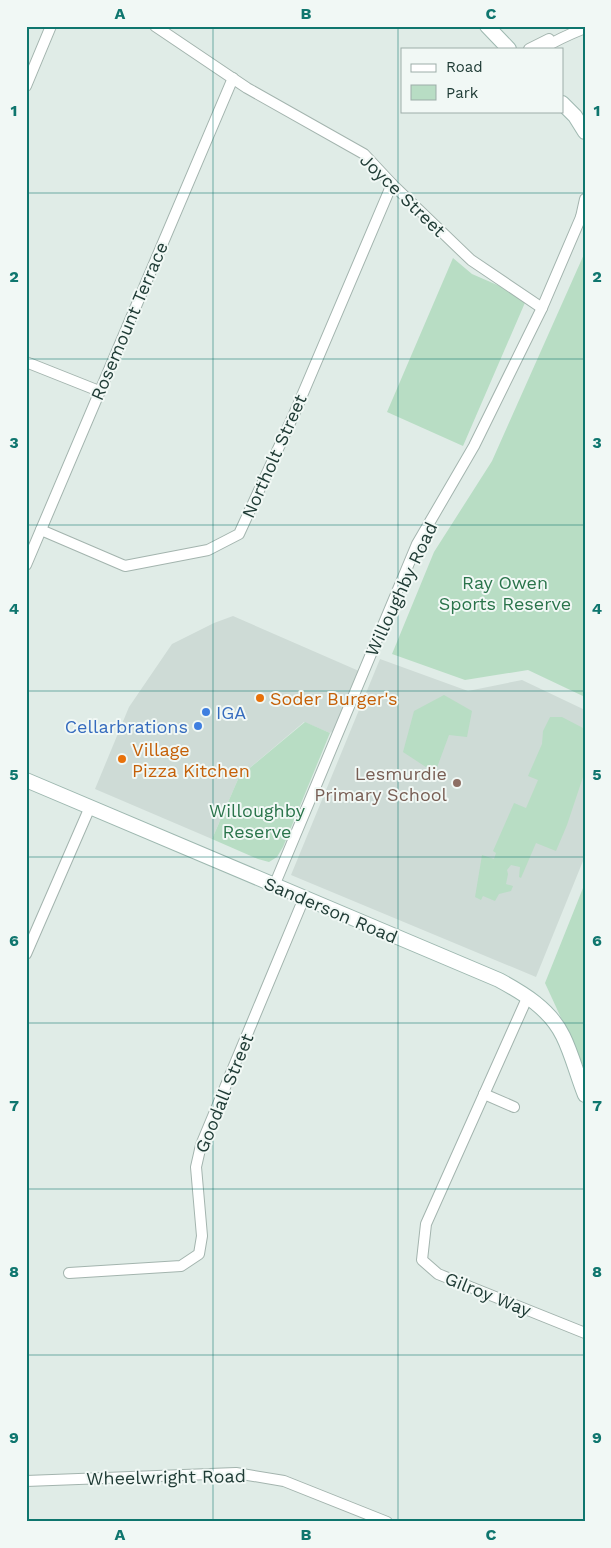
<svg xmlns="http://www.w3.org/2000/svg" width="611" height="1548" font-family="'Work Sans',sans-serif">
<rect width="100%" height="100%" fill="#e0ece7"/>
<g fill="#cedbd6">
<path d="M233,616L359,671L333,731L330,733L304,722L239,777L212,839L95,789L129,707L172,644L214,623Z"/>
<path d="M380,659L468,691L522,680L585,710V856L536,977L291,875Z"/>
</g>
<g fill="#b8ddc4">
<path d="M585,252V697L528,670L465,680L392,654L434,552L492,461Z"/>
<path d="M453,258L472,274L527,298L463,446L387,412Z"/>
<path d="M444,695L472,711L467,737L449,735L435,773L403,752L414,711Z"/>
<path d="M550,717H562L585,729V771L567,825L556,851L536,843L521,878L519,877L520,867L511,865L507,870L508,874L506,884L513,886L511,891L499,894L495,901L483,896L481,900L475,897L482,855L494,859L496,853L493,851L514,803L526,808L538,780L528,776L542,744L543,731Z"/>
<path d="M305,722L330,733L283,847L277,857L269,862L258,859L212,839L239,777Z"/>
<path d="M585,883V1070L545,983Z"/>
</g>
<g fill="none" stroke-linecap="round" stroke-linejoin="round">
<defs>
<g id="street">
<path d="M155,26L247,88L364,154L392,184L471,260L542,308"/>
<path d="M529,49L549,39"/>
<path d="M542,49C556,40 570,34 585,28"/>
<path d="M26,86L51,26"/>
<path d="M581,217L585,199"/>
<path d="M26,362L99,391"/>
<path d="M41,530L125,566L208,550L239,534L295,412L392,184"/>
<path d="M26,565L233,78"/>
<path d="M274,886L417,544L474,446L542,308L581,217L585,212"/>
<path d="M26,954L90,807"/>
<path d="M528,996L426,1224L422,1260L438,1274L585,1333"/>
<path d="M484,1094L514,1107"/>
<path d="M69,1273L181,1266L199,1254L202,1236L196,1167L201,1145L304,898"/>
<path d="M26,1481L236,1473L284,1481L387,1522"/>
</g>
<g id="secondary">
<path d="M487,26L509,49"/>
<path d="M562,103L575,116L585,132"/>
<path d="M26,780L499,980C523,993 550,1009 563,1036C572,1054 577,1075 585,1095"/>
</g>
</defs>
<use href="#street" stroke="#a3b4ae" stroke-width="12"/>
<use href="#secondary" stroke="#9eb8b0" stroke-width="16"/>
<use href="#street" stroke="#fff" stroke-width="10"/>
<use href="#secondary" stroke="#fff" stroke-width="14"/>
</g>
<path fill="none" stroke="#0f766e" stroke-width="1" stroke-opacity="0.55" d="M213,26V1522M398,26V1522M26,193H585M26,359H585M26,525H585M26,691H585M26,857H585M26,1023H585M26,1189H585M26,1355H585"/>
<g fill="#e8710a" stroke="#f1f8f5" stroke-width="2">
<circle cx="260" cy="698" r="5"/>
<circle cx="122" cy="759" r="5"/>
</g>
<g fill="#3f7fe0" stroke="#f1f8f5" stroke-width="2">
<circle cx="206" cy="712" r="5"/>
<circle cx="198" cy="726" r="5"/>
</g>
<circle fill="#8d6e63" stroke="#f1f8f5" stroke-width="2" cx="457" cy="783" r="5"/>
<g text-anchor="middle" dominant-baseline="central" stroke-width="4" stroke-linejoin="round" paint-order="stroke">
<g font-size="18" fill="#203c36" stroke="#f1f8f5">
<text transform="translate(403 195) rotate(44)">Joyce Street</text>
<text transform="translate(129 321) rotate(-67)">Rosemount Terrace</text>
<text transform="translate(274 456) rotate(-66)">Northolt Street</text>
<text transform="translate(401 589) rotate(-65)">Willoughby Road</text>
<text transform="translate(331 910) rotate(23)">Sanderson Road</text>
<text transform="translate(224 1093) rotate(-68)">Goodall Street</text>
<text transform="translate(488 1294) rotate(22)">Gilroy Way</text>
<text transform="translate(166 1477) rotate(-1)">Wheelwright Road</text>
</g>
<g font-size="18" fill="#2a744b" stroke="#f1f8f5">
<text x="505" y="582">Ray Owen<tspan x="505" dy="21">Sports Reserve</tspan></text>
<text x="257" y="810">Willoughby<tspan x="257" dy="21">Reserve</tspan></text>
</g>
<g font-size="18" fill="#c56008" stroke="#f1f8f5" text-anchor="start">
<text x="270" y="698">Soder Burger's</text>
<text x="132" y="749">Village<tspan x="132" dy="21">Pizza Kitchen</tspan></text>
</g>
<g font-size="18" fill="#366cbe" stroke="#f1f8f5" text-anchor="start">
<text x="216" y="712">IGA</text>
<text x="188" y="726" text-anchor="end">Cellarbrations</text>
</g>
<g font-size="18" fill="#785e54" stroke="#f1f8f5" text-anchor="end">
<text x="447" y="773">Lesmurdie<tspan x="447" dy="21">Primary School</tspan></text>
</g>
</g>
<rect width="611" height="1548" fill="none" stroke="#f1f8f5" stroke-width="55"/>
<rect x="401" y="48" width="162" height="65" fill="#f1f8f5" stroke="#9dada9"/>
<rect x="411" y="64" width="25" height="8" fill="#ffffff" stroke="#9dada9"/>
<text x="446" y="72" font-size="15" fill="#203c36">Road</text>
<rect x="411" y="85" width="25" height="15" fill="#b8ddc4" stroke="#9dada9"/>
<text x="446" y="98" font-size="15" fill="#203c36">Park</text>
<rect x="28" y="28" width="556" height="1492" fill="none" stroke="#0f766e" stroke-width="2"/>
<g font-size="16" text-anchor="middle" font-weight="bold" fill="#0f766e">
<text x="120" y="19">A</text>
<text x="306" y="19">B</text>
<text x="491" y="19">C</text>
<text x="14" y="116">1</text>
<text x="597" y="116">1</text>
<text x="14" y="282">2</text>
<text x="597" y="282">2</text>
<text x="14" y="448">3</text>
<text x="597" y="448">3</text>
<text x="14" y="614">4</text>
<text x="597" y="614">4</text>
<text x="14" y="780">5</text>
<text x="597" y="780">5</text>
<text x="14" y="946">6</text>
<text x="597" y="946">6</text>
<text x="14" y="1111">7</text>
<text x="597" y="1111">7</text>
<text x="14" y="1277">8</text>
<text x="597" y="1277">8</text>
<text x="14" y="1443">9</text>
<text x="597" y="1443">9</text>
<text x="120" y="1540">A</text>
<text x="306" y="1540">B</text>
<text x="491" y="1540">C</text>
</g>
</svg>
